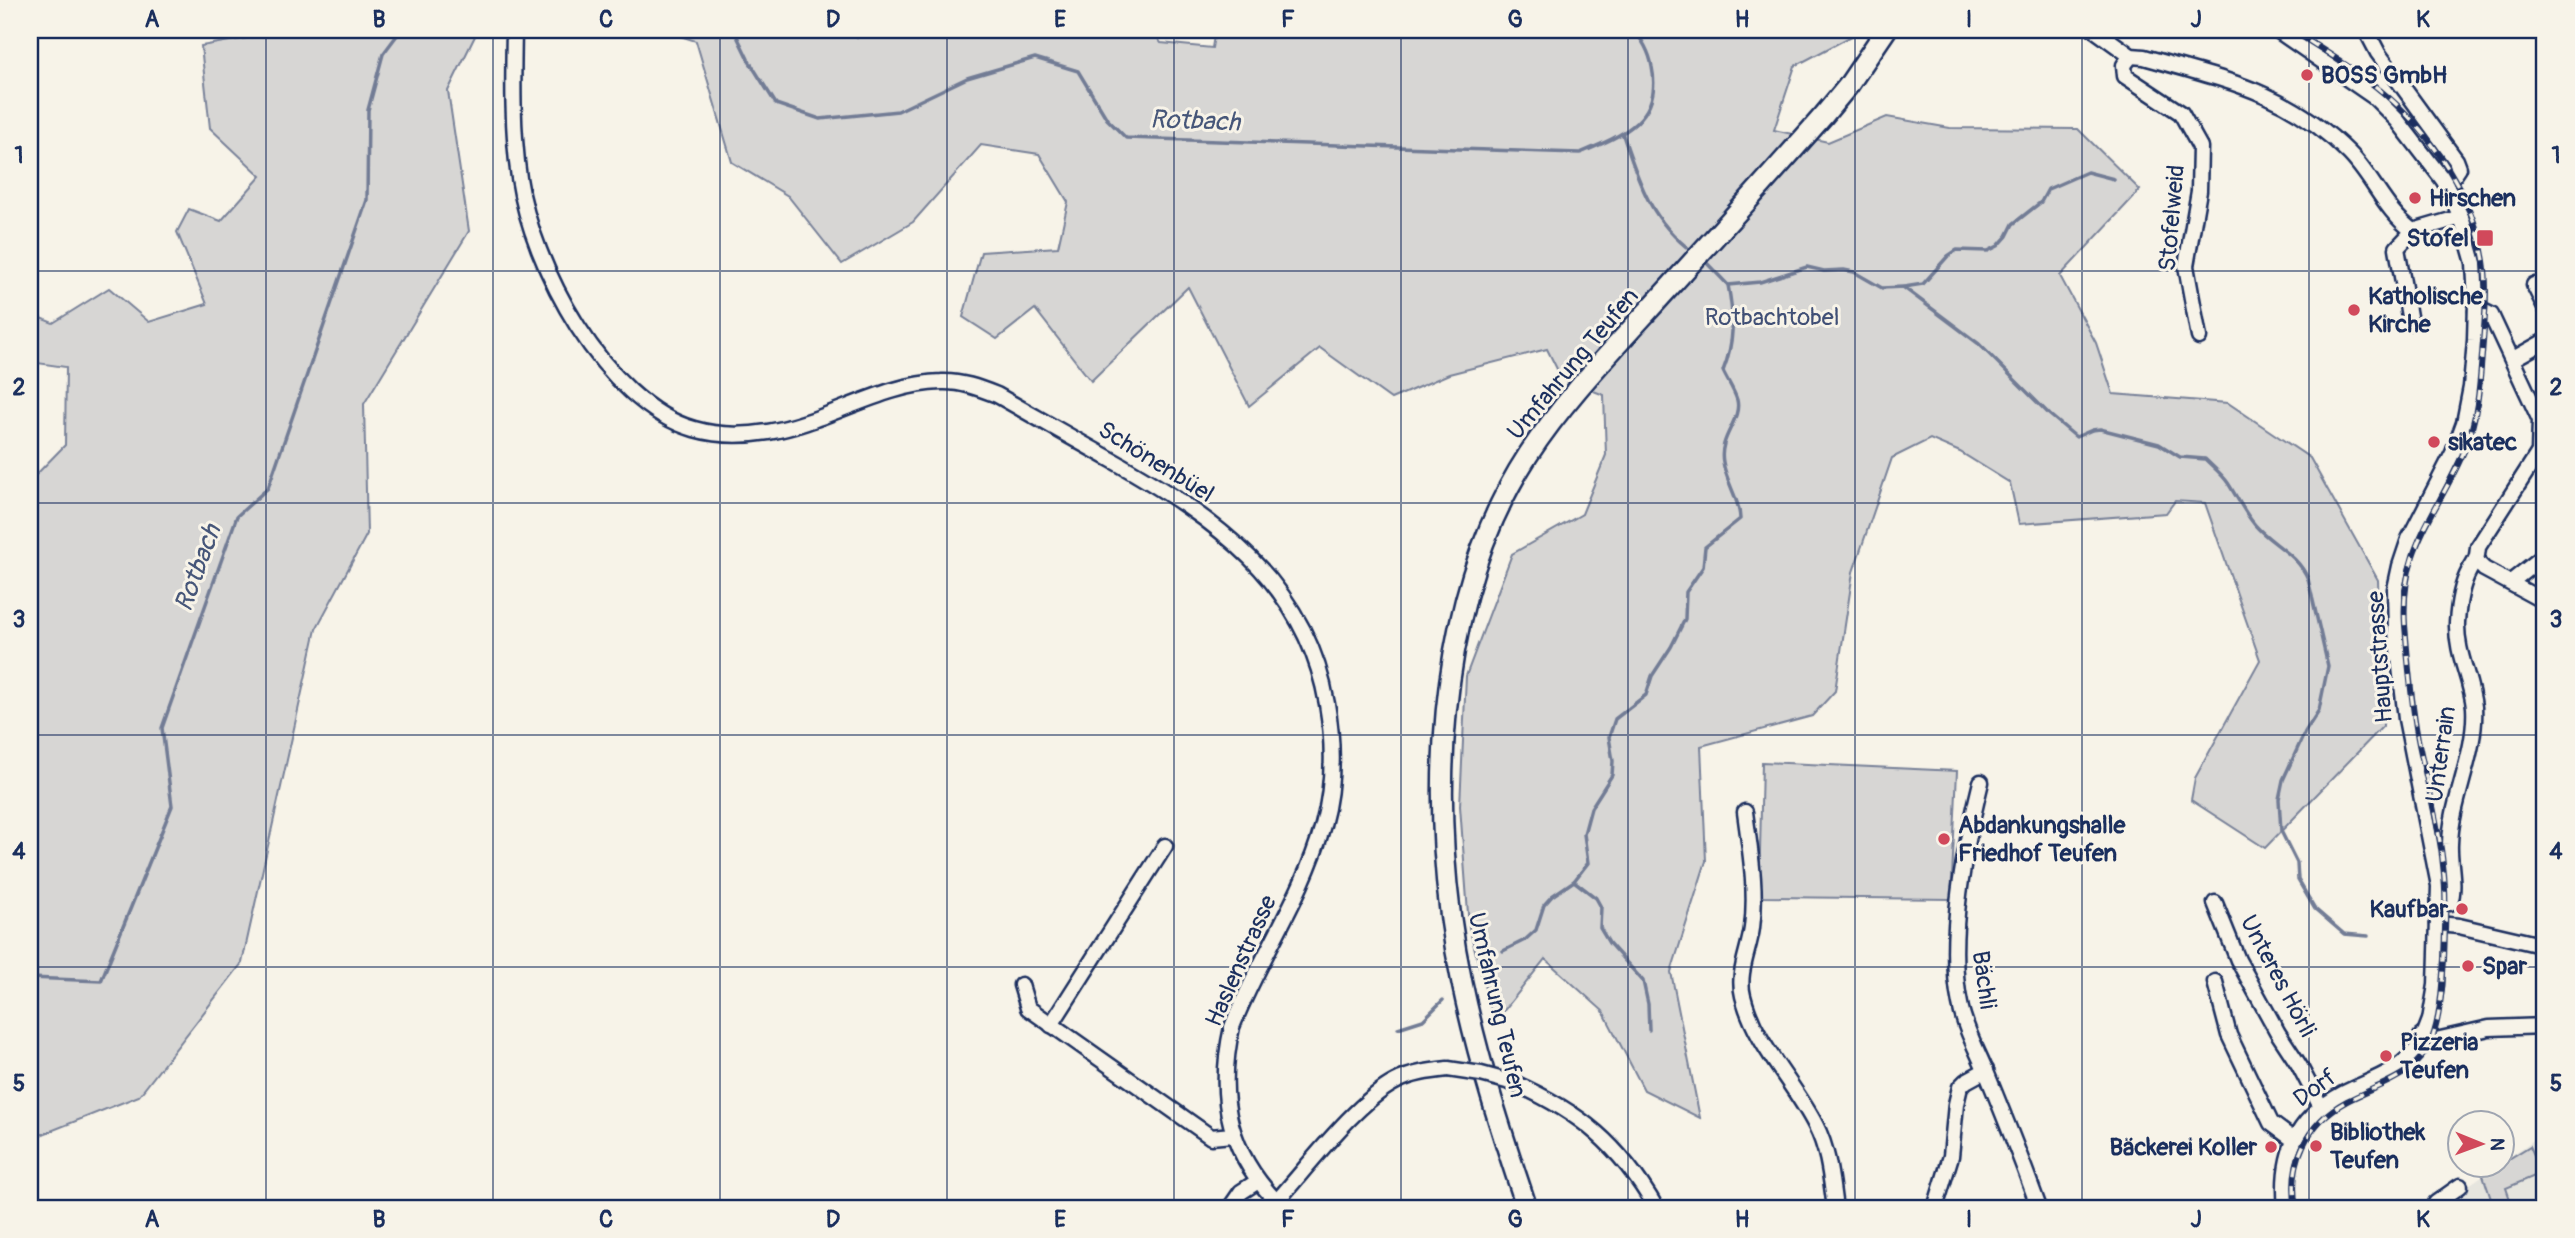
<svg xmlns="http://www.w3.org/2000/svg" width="2575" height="1238" font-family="Pangolin,sans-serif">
<rect width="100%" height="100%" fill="#f7f3e8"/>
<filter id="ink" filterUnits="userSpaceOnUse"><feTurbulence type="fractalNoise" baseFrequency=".0143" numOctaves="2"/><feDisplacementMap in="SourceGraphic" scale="14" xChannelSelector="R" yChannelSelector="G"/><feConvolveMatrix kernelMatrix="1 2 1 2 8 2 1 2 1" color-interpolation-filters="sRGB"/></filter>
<g filter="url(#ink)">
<path fill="#e6e5de" d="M2545,1132V1208H2466L2459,1192Z"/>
<g fill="#d7d6d4" stroke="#798299" stroke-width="2">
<path d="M278,30H478L448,91L469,231L364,404L367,534L316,629L242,963L139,1096L33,1138L30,1145V481L65,445L66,367L30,362V314L53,323L109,288L149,322L207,304L177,232L189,209L221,221L261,176L210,128L201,46L276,33Z"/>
<path d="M661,30H849L857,38L864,30H1152L1161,43L1212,48L1215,30H1863L1795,66L1774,130L1828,142L1887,117L1950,128L2078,129L2140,190L2060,276L2096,343L2113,394L2228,403L2310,458L2378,580L2383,726L2265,848L2191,800L2195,778L2260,660L2205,503L2175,501L2166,513L2019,524L2010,483L1960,452L1930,439L1892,458L1853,572L1835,691L1812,716L1701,746L1706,861L1671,972L1700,1118L1644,1090L1603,1011L1545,959L1494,1023L1469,927L1460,806L1466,676L1512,554L1582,514L1606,455L1604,395L1562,379L1547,349L1449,374L1391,399L1320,348L1249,406L1188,287L1091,381L1035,309L997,339L963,317L981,252L1058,247L1068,202L1039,154L981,145L913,222L842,264L788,196L732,162L696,41Z"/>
<path d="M1762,762L1957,771L1951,899L1759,897Z"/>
<path d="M2530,1146L2542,1173L2506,1188L2513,1208H2494L2483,1175Z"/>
</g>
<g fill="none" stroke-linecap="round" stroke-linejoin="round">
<g stroke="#727c95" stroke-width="3.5">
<path d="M734,30L749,61L776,104L820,119L898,111L967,78L1035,58L1078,71L1107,119L1126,138L1580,153C1621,136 1663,120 1652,67C1650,54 1642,37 1632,30"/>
<path d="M1623,135C1639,183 1651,221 1693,252"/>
<path d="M1702,258L1728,285L1760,282L1807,267L1824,271L1844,270L1854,272L1882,288L1903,287L1979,344L2050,415L2076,437L2092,430L2100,429L2159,444L2180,457L2205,459C2213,467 2222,474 2228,483C2237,497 2244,512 2255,525C2272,545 2297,553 2308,579L2328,666L2319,710L2305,732L2283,780L2279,799L2281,831L2297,863L2298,880L2315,909L2344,934L2368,936"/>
<path d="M1904,287L1923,284L1948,256L1957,250L1988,251L1998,246L2007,236L2013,224L2041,202L2048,189L2087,172L2114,179"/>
<path d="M1503,951L1525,940L1536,930L1544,905L1552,896L1574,881"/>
<path d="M30,978L101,981L172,806L162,728L237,516L268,488L367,200L368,110L383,54L401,30"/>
<path d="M1398,1028L1423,1020L1443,1000"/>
<path d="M1649,1030L1648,1004L1643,981L1609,943L1600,928L1601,907L1596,898L1574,881L1588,863L1584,834L1591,808L1612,775L1613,761L1609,737L1615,719L1646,695L1652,676L1671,647L1685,619L1686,592L1703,567L1705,547L1740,519C1740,500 1726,482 1723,462C1718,437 1742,420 1737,400C1734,390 1727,380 1723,371C1735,341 1734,316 1728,285"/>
</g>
<defs>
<g id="minor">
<path d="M514,30C513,79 512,129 519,178C532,265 604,403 694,429C718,436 743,436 768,432C825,423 884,383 941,382C961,381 979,388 997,395C1036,417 1074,439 1112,460C1214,518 1306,581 1327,704C1334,745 1334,785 1323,825C1303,897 1259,958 1232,1027C1216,1099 1229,1156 1283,1208"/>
<path d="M2095,30L2131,56L2144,57C2225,80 2287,91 2349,153C2373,177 2385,211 2413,231L2461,217"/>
<path d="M2277,30L2374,97L2397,120L2444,181L2461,217L2474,263L2476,302L2475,340L2471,387L2464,423L2453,453L2409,539L2400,566L2395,589L2396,632L2406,719L2439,886L2436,985L2430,1020L2423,1038L2436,1040L2489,1028L2545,1026"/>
<path d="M2366,30L2378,53L2456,160L2459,168L2455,174L2444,181"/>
<path d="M2131,56L2124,65L2125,76L2181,113L2200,147L2199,191L2186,266L2199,337"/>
<path d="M2534,285L2545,307"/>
<path d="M2410,322L2397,248L2413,231"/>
<path d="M2513,359L2545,341"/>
<path d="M2477,562L2484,569L2545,602"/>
<path d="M2511,582L2545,555"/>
<path d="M1981,782C1965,847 1946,938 1960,1004C1964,1027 1978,1052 1987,1074C2005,1118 2023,1163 2039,1208"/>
<path d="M1745,812C1750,850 1757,890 1752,928C1749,951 1737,973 1743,996C1755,1045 1794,1082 1816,1126C1829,1151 1831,1181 1835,1208"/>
<path d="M2215,903L2238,960L2278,1033L2299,1065L2321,1107"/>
<path d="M2439,904L2450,903C2456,884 2449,864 2450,844C2451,800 2477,752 2474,707C2471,678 2456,654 2457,623C2458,606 2461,586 2469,571C2475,560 2477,561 2478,547L2539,452L2540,420L2491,315L2485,312L2476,311"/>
<path d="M2438,924L2459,926L2545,946"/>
<path d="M2215,982L2229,1035L2271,1123L2294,1140"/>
<path d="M1021,985L1028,1008L1211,1137L1232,1135"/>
<path d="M1051,1025L1165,846"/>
<path d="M1514,1083C1580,1112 1620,1145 1656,1208"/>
<path d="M1276,1202C1307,1168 1356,1102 1395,1082C1412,1073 1430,1071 1448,1069"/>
<path d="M1230,1208L1241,1192L1258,1181"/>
<path d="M1935,1208L1951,1156L1956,1104L1960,1087L1966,1081L1986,1070"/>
<path d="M2286,1208C2280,1149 2299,1113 2355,1088C2380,1077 2406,1067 2421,1043"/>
<path d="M2434,1208L2436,1203L2460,1186"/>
</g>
<g id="major">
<path d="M2421,1043L2423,1038"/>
<path d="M1527,1208C1502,1134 1478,1060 1462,983C1427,816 1433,601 1528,455C1562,403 1605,358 1647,312C1706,247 1766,181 1824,115L1848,86L1886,30"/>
</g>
</defs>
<use href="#minor" stroke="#1b2f5e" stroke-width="19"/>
<use href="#major" stroke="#1b2f5e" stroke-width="24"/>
<use href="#minor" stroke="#f7f3e8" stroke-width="14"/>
<use href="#major" stroke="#f7f3e8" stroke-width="19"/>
<defs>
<path id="rail" d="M2292,30C2322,50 2354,68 2381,91C2431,131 2474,198 2484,261C2488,288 2485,315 2483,342C2480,378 2479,415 2465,449C2437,516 2400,545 2405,625C2408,663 2411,701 2418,739C2426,781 2439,822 2443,865C2447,896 2445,928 2444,959C2442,986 2441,1014 2432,1039C2417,1077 2379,1084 2347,1101C2306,1123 2288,1163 2296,1208"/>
</defs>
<use href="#rail" stroke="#1b2f5e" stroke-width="6"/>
<use href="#rail" stroke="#f7f3e8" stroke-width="3.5" stroke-dasharray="10" stroke-linecap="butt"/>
<defs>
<path id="minor-bridge" d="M1448,1069L1481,1074L1514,1083"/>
</defs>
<use href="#minor-bridge" stroke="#1b2f5e" stroke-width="19" stroke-linecap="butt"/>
<use href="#minor-bridge" stroke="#f7f3e8" stroke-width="14"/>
</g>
</g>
<path fill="none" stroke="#1b2f5e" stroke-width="2" stroke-opacity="0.55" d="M266,30V1208M493,30V1208M720,30V1208M947,30V1208M1174,30V1208M1401,30V1208M1628,30V1208M1855,30V1208M2082,30V1208M2309,30V1208M30,271H2545M30,503H2545M30,735H2545M30,967H2545"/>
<g fill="#d1495b" stroke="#f7f3e8" stroke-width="2.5">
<circle cx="2307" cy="75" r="7"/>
<circle cx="2415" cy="198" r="7"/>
<rect x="2476" y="229" width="18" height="18" rx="3.5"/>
<circle cx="2354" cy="310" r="7"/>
<circle cx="2434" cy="442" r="7"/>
<circle cx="1944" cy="839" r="7"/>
<circle cx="2462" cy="909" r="7"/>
<circle cx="2468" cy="966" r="7"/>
<circle cx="2386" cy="1056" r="7"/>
<circle cx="2316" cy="1146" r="7"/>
<circle cx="2271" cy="1147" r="7"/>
</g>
<g text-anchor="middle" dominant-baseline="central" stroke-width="6" stroke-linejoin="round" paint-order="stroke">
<g font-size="24" font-weight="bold" fill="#1b2f5e" stroke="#f7f3e8" text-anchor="start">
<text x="2321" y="75">BOSS GmbH</text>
<text x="2429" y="198">Hirschen</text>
<text x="2469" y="238" text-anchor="end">Stofel</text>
<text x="2368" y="296">Katholische<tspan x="2368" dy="28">Kirche</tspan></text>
<text x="2448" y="442">sikatec</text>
<text x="1958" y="825">Abdankungshalle<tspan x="1958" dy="28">Friedhof Teufen</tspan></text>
<text x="2448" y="909" text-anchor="end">Kaufbar</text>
<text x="2482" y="966">Spar</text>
<text x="2400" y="1042">Pizzeria<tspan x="2400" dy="28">Teufen</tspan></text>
<text x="2330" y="1132">Bibliothek<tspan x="2330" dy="28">Teufen</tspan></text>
<text x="2257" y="1147" text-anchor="end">Bäckerei Koller</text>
</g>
<g font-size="24" fill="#1b2f5e" stroke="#f7f3e8">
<text transform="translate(2172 218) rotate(-85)">Stofelweid</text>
<text transform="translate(1573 364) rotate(-50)">Umfahrung Teufen</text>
<text transform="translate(1156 462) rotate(32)">Schönenbüel</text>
<text transform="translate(2380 657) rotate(-94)">Hauptstrasse</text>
<text transform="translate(2441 754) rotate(-82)">Unterrain</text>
<text transform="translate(1241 961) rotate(-66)">Haslenstrasse</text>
<text transform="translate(2278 976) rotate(62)">Unteres Hörli</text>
<text transform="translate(1984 980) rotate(82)">Bächli</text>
<text transform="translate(1497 1005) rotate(77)">Umfahrung Teufen</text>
<text transform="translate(2315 1088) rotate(-36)">Dorf</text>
</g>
<g font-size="24" fill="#415076" stroke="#f7f3e8">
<text x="1772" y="317">Rotbachtobel</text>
</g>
<g font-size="26" font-style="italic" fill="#465679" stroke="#f7f3e8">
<text transform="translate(1195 121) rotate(2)">Rotbach</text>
<text transform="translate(198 568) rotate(-70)">Rotbach</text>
</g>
</g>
<rect width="2575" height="1238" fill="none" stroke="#f7f3e8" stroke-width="77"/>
<g transform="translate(2481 1144) rotate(91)"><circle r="33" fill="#f7f3e8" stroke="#9fa5b1" stroke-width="2"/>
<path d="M0-5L12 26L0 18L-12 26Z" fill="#d1495b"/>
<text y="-10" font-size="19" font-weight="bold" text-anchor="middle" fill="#1b2f5e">N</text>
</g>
<rect x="38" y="38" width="2498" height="1162" fill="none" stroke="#1b2f5e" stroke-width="2.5"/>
<g font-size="23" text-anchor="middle" font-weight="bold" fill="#1b2f5e">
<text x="152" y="27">A</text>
<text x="379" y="27">B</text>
<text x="606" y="27">C</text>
<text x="833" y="27">D</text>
<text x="1060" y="27">E</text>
<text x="1288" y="27">F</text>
<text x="1515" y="27">G</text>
<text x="1742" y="27">H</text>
<text x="1969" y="27">I</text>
<text x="2196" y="27">J</text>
<text x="2423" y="27">K</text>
<text x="19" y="163">1</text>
<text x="2556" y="163">1</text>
<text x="19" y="395">2</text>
<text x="2556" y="395">2</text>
<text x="19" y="627">3</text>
<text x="2556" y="627">3</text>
<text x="19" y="859">4</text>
<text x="2556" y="859">4</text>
<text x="19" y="1091">5</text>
<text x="2556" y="1091">5</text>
<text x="152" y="1227">A</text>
<text x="379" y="1227">B</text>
<text x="606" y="1227">C</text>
<text x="833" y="1227">D</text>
<text x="1060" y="1227">E</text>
<text x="1288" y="1227">F</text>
<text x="1515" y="1227">G</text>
<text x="1742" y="1227">H</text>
<text x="1969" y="1227">I</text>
<text x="2196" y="1227">J</text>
<text x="2423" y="1227">K</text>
</g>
</svg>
